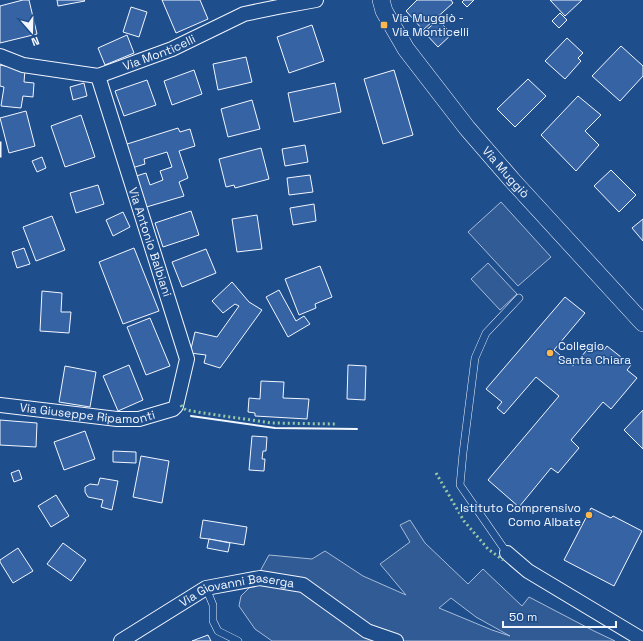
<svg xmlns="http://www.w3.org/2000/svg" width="643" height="641" font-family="'Space Grotesk',sans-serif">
<rect width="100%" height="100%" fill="#1f4e8c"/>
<g fill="#305b95" stroke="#a8bbd7" fill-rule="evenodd">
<path d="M501,202L551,257L518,286L468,232Z"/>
<path d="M488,263L517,294L500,310L471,279Z"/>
<path d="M410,520L425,543L468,584L483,569L522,606L529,597L594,631L615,641H272L255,629L239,606L241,596L253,584L269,555L312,559L325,551L363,576L406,595L380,564L410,542L400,525ZM451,598L476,617L510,636L492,630L439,608Z"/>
</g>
<g fill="#3563a3" stroke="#f2f6ff">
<path d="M23,0H29L37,34L0,43V6Z"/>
<path d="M57,0H84L85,1L58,6Z"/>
<path d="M162,0H200L208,19L176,33Z"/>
<path d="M417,0H451L453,3L423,30L406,11Z"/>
<path d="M464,0H474L467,7L462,2Z"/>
<path d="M550,0H582L565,16Z"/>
<path d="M131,7L147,12L139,37L123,32Z"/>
<path d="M560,13L567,20L559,28L552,21Z"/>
<path d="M438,20L452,34L438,47L424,32Z"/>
<path d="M312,25L324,61L289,73L277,37Z"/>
<path d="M127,35L134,53L105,65L98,48Z"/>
<path d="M567,38L583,53L578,58L581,61L565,79L545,61Z"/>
<path d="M621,46L643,66V76L620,101L592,76Z"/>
<path d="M246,57L252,82L218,90L213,64Z"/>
<path d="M0,65L25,70L24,82L34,83L33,97L23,96L21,108L1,106L4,87L0,86Z"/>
<path d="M194,70L202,94L172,105L164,81Z"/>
<path d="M394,70L413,135L383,144L364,79Z"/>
<path d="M528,79L546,96L515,127L497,109Z"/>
<path d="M147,80L156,105L124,116L115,91Z"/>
<path d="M84,83L87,96L73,100L70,87Z"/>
<path d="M335,83L341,112L294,122L288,93Z"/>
<path d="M578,96L601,115L585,131L599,145L576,171L541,135Z"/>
<path d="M252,100L260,129L228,137L221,109Z"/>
<path d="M26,111L35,146L9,153L0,118Z"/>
<path d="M81,115L95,157L65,167L51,126Z"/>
<path d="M178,128L180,132L190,129L195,146L179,151L188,178L179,182L184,196L143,208L133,177L146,173L150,185L163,180L160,171L172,167L167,152L144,159L145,164L132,168L124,145Z"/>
<rect x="0" y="142" width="1" height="15"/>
<path d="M305,145L308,162L285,166L282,149Z"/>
<path d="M261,148L269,179L235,188L234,185L226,187L219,159Z"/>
<path d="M42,157L46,168L37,172L32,161Z"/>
<path d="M611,170L636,195L619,212L594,186Z"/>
<path d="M310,175L313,192L289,195L287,178Z"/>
<path d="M98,185L104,204L76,213L70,193Z"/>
<path d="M314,204L316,221L293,225L290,208Z"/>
<path d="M191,211L199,235L163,247L155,223Z"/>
<path d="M123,212L130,227L113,236L106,220Z"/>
<path d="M257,215L262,249L237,252L232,219Z"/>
<path d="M52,216L65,250L36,261L23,227Z"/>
<path d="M643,219V241L632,228Z"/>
<path d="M24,248L30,264L17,268L12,252Z"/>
<path d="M134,248L159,311L123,324L99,262Z"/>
<path d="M206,249L216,273L182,287L172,262Z"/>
<path d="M320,266L332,297L315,304L316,308L299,315L285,279Z"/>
<path d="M232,282L249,302L262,310L220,368L204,363L206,355L190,353L195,332L217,337L239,306L235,304L223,313L212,301Z"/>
<path d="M279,290L296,321L304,316L310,324L288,337L266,297Z"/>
<path d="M42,291L62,293L61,312H71L69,333L40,331Z"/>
<path d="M565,297L585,313L554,350L573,366L594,342L604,350L607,346L631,365L627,370L637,378L611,409L603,402L571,440L579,448L558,473L551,468L519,507L488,480L559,396L536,377L504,414L497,408L502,402L486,389Z"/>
<path d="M150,318L170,366L146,375L127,327Z"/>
<path d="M129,365L143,400L118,411L103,376Z"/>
<path d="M348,365L366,366L365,400L347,399Z"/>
<path d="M65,366L96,372L90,407L59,402Z"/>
<path d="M261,381L284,382L283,398L309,399L307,419L255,416V413L248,412L249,398L260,399Z"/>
<path d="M643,410V449L624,430Z"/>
<path d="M0,420L37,423L36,447L0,445Z"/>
<path d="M85,431L95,459L64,470L54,442Z"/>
<path d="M252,436L267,437L266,451H263L262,459H265L264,471L249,470Z"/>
<path d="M113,451L136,452V463L113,462Z"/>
<path d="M141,456L169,461L162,503L133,497Z"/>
<path d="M19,470L22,479L14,482L11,473Z"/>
<path d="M100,478L118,481L112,510L101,507L103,500L88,497L85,492V487L90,484L98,485Z"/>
<path d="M56,495L69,516L51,527L38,506Z"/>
<path d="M591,508L611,518L613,516L642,531L614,586L564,560Z"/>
<path d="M203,520L247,527L244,545L209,539L200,538Z"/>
<path d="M209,539L230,543L228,552L207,548Z"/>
<path d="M63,543L86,560L71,581L47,564Z"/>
<path d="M18,548L33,571L13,583L0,562V560Z"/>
<path d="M208,635L211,641H192Z"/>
</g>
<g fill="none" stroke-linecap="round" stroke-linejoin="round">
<defs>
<g id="service">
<path d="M507,553L460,485L463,453L475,358L486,333L519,298"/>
<path d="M206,588L213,605V621L218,631L238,641"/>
</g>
<g id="minor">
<path id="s1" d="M0,56L23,65L98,76L172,49L244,14L278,7L316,0"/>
<path id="s2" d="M0,405L117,419H139L173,409L176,406L187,359L98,76"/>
<path d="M507,553L528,571L643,640"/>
<path id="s3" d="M121,641L206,588L260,578L303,585L367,631L396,641"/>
</g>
<g id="tertiary">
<path id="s4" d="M381,0L384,11L406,49L467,128L512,180L643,323"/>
</g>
</defs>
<use href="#service" stroke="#f2f6ff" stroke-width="8"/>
<use href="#minor" stroke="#f2f6ff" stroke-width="16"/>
<use href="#tertiary" stroke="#f2f6ff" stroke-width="18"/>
<use href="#service" stroke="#1f4e8c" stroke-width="7"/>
<use href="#minor" stroke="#1f4e8c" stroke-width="14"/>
<use href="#tertiary" stroke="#1f4e8c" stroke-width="17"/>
<g stroke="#97c8a6" stroke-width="3" stroke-dasharray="2 3" stroke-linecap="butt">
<path d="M181,405L182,407L186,410L203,413L272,423L336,424"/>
<path d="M436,473L464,521L488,549L503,560"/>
</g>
<path stroke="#f2f6ff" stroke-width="2" d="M191,416L275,428L357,429"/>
</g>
<g fill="#ffb74d" stroke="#1f4e8c" stroke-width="1.5">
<rect x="380" y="21" width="8" height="8" rx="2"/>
<circle cx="550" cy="353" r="4"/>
<circle cx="589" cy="515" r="4"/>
</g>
<g text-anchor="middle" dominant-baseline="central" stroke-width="3" stroke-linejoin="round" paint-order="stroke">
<g font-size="12" fill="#f2f6ff" stroke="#1f4e8c" text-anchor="start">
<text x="392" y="18">Via Muggiò -<tspan x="392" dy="14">Via Monticelli</tspan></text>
<text x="558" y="346">Collegio<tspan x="558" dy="14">Santa Chiara</tspan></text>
<text x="581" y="508" text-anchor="end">Istituto Comprensivo<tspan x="581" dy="14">Como Albate</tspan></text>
</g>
<g font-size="12" fill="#f2f6ff" stroke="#1f4e8c">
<text stroke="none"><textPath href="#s1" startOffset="166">Via Monticelli</textPath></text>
<text stroke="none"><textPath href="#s4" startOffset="214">Via Muggiò</textPath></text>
<text transform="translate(150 242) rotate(72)">Via Antonio Balbiani</text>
<text stroke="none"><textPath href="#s2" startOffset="88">Via Giuseppe Ripamonti</textPath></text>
<text stroke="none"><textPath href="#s3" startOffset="130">Via Giovanni Baserga</textPath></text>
</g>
</g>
<g transform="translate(32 32) rotate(160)" stroke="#1f4e8c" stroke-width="3" paint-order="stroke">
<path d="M0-3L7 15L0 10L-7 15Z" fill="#f2f6ff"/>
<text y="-6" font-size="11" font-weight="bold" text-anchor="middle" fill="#f2f6ff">N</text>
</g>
<path d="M503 621v6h113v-6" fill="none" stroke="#f2f6ff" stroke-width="2"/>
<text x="509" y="621" font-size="12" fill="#f2f6ff" stroke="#1f4e8c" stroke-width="3" paint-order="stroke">50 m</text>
</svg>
